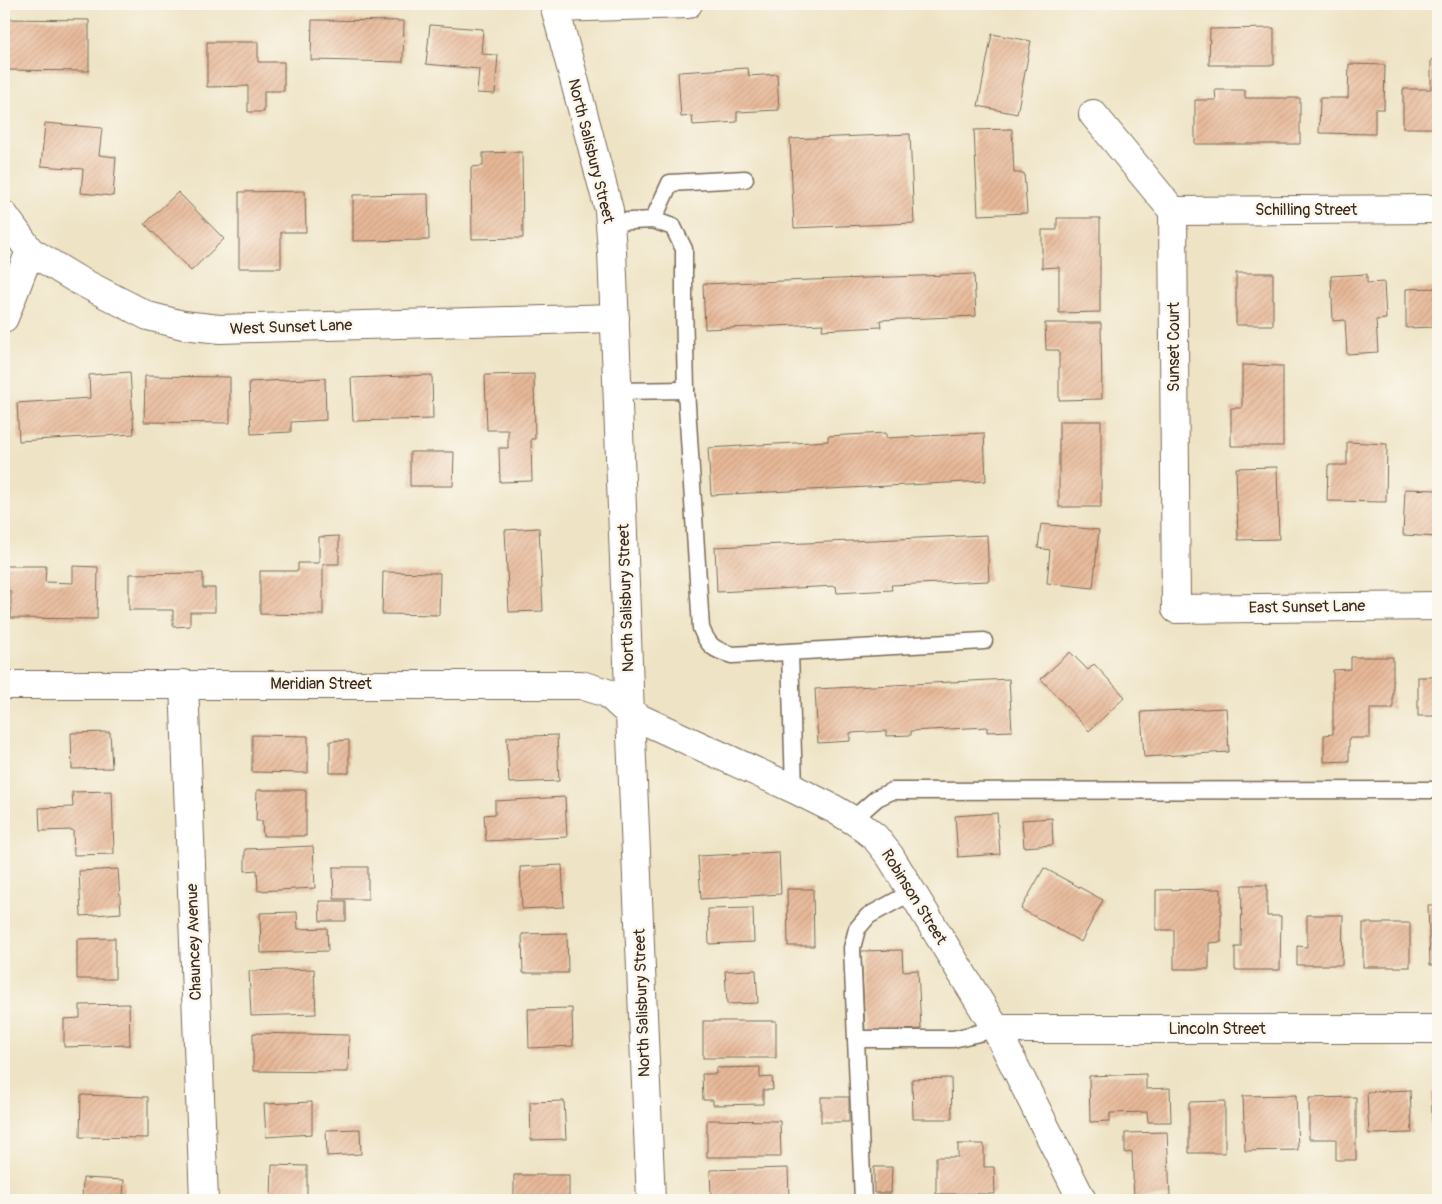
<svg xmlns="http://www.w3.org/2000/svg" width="1442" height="1204" font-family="Pangolin,sans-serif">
<defs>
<pattern id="building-hatch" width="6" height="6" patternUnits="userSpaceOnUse" patternTransform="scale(1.25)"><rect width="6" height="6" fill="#e7b898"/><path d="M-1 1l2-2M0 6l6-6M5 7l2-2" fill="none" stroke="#c79e83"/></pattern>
</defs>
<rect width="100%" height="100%" fill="#fbf7ec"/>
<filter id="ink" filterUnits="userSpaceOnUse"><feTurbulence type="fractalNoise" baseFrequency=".02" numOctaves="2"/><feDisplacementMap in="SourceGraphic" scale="10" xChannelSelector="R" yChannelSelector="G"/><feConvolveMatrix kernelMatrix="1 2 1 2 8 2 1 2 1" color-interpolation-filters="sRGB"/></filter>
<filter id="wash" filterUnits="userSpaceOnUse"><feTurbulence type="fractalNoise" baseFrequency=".0096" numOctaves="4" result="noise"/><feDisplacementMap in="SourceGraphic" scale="20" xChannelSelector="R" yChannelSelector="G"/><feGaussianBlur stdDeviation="1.12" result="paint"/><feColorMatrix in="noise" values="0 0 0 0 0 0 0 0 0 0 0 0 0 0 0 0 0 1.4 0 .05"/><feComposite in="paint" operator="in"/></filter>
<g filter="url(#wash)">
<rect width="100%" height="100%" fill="#eee3c5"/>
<g id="blocks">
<g fill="url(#building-hatch)">
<path d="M4,19L89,20V71L4,70Z"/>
<path d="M312,20L404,21L403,62L311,60Z"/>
<path d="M430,25L483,29L481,54L498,55L495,94L477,93L479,69L426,64Z"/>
<path d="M1274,28V65H1209L1210,29Z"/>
<path d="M992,34L1031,41L1017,114L978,106Z"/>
<path d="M207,42H258V62H284V91H264V112H248V86L207,87Z"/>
<path d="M1431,60H1438V128H1403V89H1431Z"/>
<path d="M1349,64L1385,65L1384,109H1375V134L1319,133L1320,98H1348Z"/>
<path d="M748,68L749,76L777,74L779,110L737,112V122L693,125L692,116L681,117L678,72Z"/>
<path d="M1215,90H1245V98H1300V144H1195V100H1216Z"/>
<path d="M45,123L102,128L99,155L116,157L113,196L81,193L83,169L41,166Z"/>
<path d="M1012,129L1014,173H1024L1027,213L978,215L974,130Z"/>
<path d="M910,134L914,223L794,228L790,139Z"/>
<path d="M522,152L523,238L472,239L471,167L483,166V153Z"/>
<path d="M305,191L306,232H281V268H239V192Z"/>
<path d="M178,192L224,239L191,271L145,224Z"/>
<path d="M428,194L429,240L353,241V195Z"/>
<path d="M1057,218H1100V312L1059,313V267L1042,268V230H1057Z"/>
<rect x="1236" y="273" width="37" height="52"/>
<path d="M974,274L976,316L880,320L881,327L822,330L823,324L705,329L703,284Z"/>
<path d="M1367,274V283L1384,282L1386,319L1376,320L1378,352L1347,354L1345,320L1333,321L1331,276Z"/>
<path d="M1438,288V327L1406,328V289Z"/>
<path d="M1045,323H1101L1102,399L1059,400V350H1046Z"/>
<path d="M1242,365L1283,366V446H1231V408H1242Z"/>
<path d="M130,372L134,434L19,441L17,403L90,398L89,375Z"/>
<path d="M534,374L535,439H531L532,481L500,482L499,448H508V430H487L485,375Z"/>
<path d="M432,375L433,419L353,421L351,378Z"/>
<path d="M145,376L230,377V423L144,422Z"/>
<path d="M325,378L326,420L291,422V432L251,434L249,382Z"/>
<rect x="1059" y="421" width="42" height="86"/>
<path d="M886,433V438L984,433L986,481L711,495L708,448L828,441V436Z"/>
<path d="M1347,442L1387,444L1386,502L1327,501L1328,465H1347Z"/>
<path d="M410,452H454L453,486H410Z"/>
<path d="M1277,467L1279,539L1238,540L1236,468Z"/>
<path d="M1405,489L1438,490V537L1403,535Z"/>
<path d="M1041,524L1099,530L1093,588L1047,583L1050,550L1038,548Z"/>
<path d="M539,528L543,611L509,612L505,530Z"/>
<path d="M987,535L989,581L891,585L892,590L837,593L836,586L717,592L715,547Z"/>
<path d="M339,536V564H323V615L260,614V571H298V563H319V537Z"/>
<path d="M4,566H46L45,582L73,583V566L98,567L97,619L11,618V591H4Z"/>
<path d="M383,572L440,573L439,615L382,614Z"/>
<path d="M203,573V588H215V612H190V626L173,627V610H129V574Z"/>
<path d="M1070,652L1088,670L1094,664L1125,697L1089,731L1041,679Z"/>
<path d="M1351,657H1393V709H1370V738H1349V761L1324,762V735L1333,734V670L1351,669Z"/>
<rect x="1418" y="677" width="20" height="39"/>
<path d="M1009,679L1012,731L987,732V727L911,731V735L886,736V731L850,733V741L818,743L815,689Z"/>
<path d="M1226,708L1229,752L1144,757L1141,712Z"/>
<path d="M110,732L112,768L72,769L71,733Z"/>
<path d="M252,735L308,736V773L252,772Z"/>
<path d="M557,735L559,781L509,783L507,737Z"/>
<path d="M349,740V773H330V741Z"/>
<path d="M257,790H306V836H263L262,821H256Z"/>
<path d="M112,791L114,854L74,855L73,830L40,831L39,808L73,807L72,792Z"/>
<path d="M565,797L567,837L486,841L484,815L495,814V801Z"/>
<path d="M997,813L1000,854L958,857L955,816Z"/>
<path d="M1052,818L1053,845L1024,847L1022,820Z"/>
<path d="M313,846L315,888L258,891L257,870L245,871V849Z"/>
<path d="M779,852L781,894L701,899L698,856Z"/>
<path d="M562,865L564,907L522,909L520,867Z"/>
<path d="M333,867H368V899H334Z"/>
<path d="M1044,868L1103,900L1081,942L1021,909Z"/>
<path d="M118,869L121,913L81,916L79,871Z"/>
<path d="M1242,885H1267V916H1281L1280,970H1235V947H1241Z"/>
<path d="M787,889H813L814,946H788Z"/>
<path d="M1221,889V942L1209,943V969H1174V930H1156V890Z"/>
<path d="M319,901H346V921H320Z"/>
<path d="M1428,905H1438V965H1430Z"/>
<path d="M753,908L754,942L709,944L708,909Z"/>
<path d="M297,912L298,929L327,928L328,951L261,953L260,913Z"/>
<path d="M1307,915H1343L1342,965H1297V946L1307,947Z"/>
<rect x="1363" y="923" width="47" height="44"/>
<path d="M567,933L568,973H523L522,934Z"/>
<path d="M115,938V979H77V939Z"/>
<path d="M902,950L903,971L918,970L921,1029L865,1032L861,951Z"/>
<path d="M314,969L316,1014L251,1016L249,971Z"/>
<path d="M756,970L758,1003L727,1004L725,971Z"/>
<path d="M129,1004L130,1045L64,1047V1019L80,1018V1005Z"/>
<path d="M572,1008L573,1046L529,1048L528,1009Z"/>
<rect x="703" y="1021" width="73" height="37"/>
<path d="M253,1033L349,1035L348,1072L253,1071Z"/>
<path d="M760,1067V1078L772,1077L773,1090H763V1104L713,1105V1100H703L702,1074H716V1068Z"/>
<path d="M1146,1074V1089L1170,1088L1171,1122H1148L1147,1112L1110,1113V1121L1090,1122L1089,1076Z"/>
<path d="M951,1078L952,1119H913L912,1079Z"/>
<path d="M1410,1090L1412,1133L1369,1134L1367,1092Z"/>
<rect x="1432" y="1092" width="6" height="32"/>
<path d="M81,1095L148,1097V1138L80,1137Z"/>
<path d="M1296,1095L1298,1150L1245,1151L1243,1096Z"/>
<rect x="821" y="1097" width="28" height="25"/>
<path d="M1356,1097V1160H1336V1139H1309V1098Z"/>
<path d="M564,1101L566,1139L531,1140L530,1102Z"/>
<path d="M1225,1101V1153H1189V1102Z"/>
<path d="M312,1102V1134L266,1137L264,1104Z"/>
<path d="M707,1120L780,1121L781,1157H707Z"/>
<path d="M360,1129L361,1154L327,1156L326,1130Z"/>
<path d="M1167,1132L1170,1196L1134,1198L1132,1152L1125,1153V1133Z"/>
<path d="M958,1144H984V1167H994L995,1194H936V1157H958Z"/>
<path d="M272,1165L307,1166V1200H271Z"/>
<path d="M874,1167H892L891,1193H874Z"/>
<path d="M788,1168L789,1198L720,1200V1197H711L710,1170Z"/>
<rect x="514" y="1175" width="55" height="25"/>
<path d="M83,1178L124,1180L123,1200H82Z"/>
</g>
</g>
</g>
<g filter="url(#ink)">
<use href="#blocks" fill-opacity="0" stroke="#7a6b58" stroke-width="1"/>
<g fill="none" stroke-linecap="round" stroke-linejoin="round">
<defs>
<g id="service">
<path d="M653,220L670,183L745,179"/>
<path d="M610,222L653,220L673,227L684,249V304L686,390L701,628C708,646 714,650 732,655L984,641"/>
<path d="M619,391L686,390"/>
<path d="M790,652L794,789"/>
<path d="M852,820L877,798L892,791L1438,790"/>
<path d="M856,1039H953L996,1029"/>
<path d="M863,1200L852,948L857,929L868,916L912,892"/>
</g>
<g id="minor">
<path d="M555,8L688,4"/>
<path d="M1093,114L1173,211L1176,609L1438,606"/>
<path d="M1173,211L1438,209"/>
<path d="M4,215L30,251L76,279L148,316L183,325L220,329L615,318"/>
<path d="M4,318L30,251"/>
<path d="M184,684L204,1200"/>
<path d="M4,685H581L607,693L630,714"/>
<path d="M996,1029H1438"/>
</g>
<g id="tertiary">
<path d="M554,4L609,210L612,251L630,714L651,1200"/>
<path d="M630,714L794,789L834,809L856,822L875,837L890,856L996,1029L1082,1200"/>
</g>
</defs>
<use href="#service" stroke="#7a6b58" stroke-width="19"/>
<use href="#minor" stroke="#7a6b58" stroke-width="30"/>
<use href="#tertiary" stroke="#7a6b58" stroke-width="30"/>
<use href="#service" stroke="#fff" stroke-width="16"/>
<use href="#minor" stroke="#fff" stroke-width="28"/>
<use href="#tertiary" stroke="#fff" stroke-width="28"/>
</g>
</g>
<g text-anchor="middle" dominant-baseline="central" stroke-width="5" stroke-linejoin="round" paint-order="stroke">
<g font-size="16" fill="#3b2a1e" stroke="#fbf7ec">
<text transform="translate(591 151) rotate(76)">North Salisbury Street</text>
<text x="1306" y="210">Schilling Street</text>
<text transform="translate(291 327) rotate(-2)">West Sunset Lane</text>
<text transform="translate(1174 347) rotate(-90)">Sunset Court</text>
<text transform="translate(626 598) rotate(-92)">North Salisbury Street</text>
<text transform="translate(1307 607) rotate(-1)">East Sunset Lane</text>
<text x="321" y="684">Meridian Street</text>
<text transform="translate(914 897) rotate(58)">Robinson Street</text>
<text transform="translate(194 942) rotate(-92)">Chauncey Avenue</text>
<text transform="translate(642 1003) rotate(-92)">North Salisbury Street</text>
<text x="1217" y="1029">Lincoln Street</text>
</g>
</g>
<rect width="1442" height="1204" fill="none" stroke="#fbf7ec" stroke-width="20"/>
</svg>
